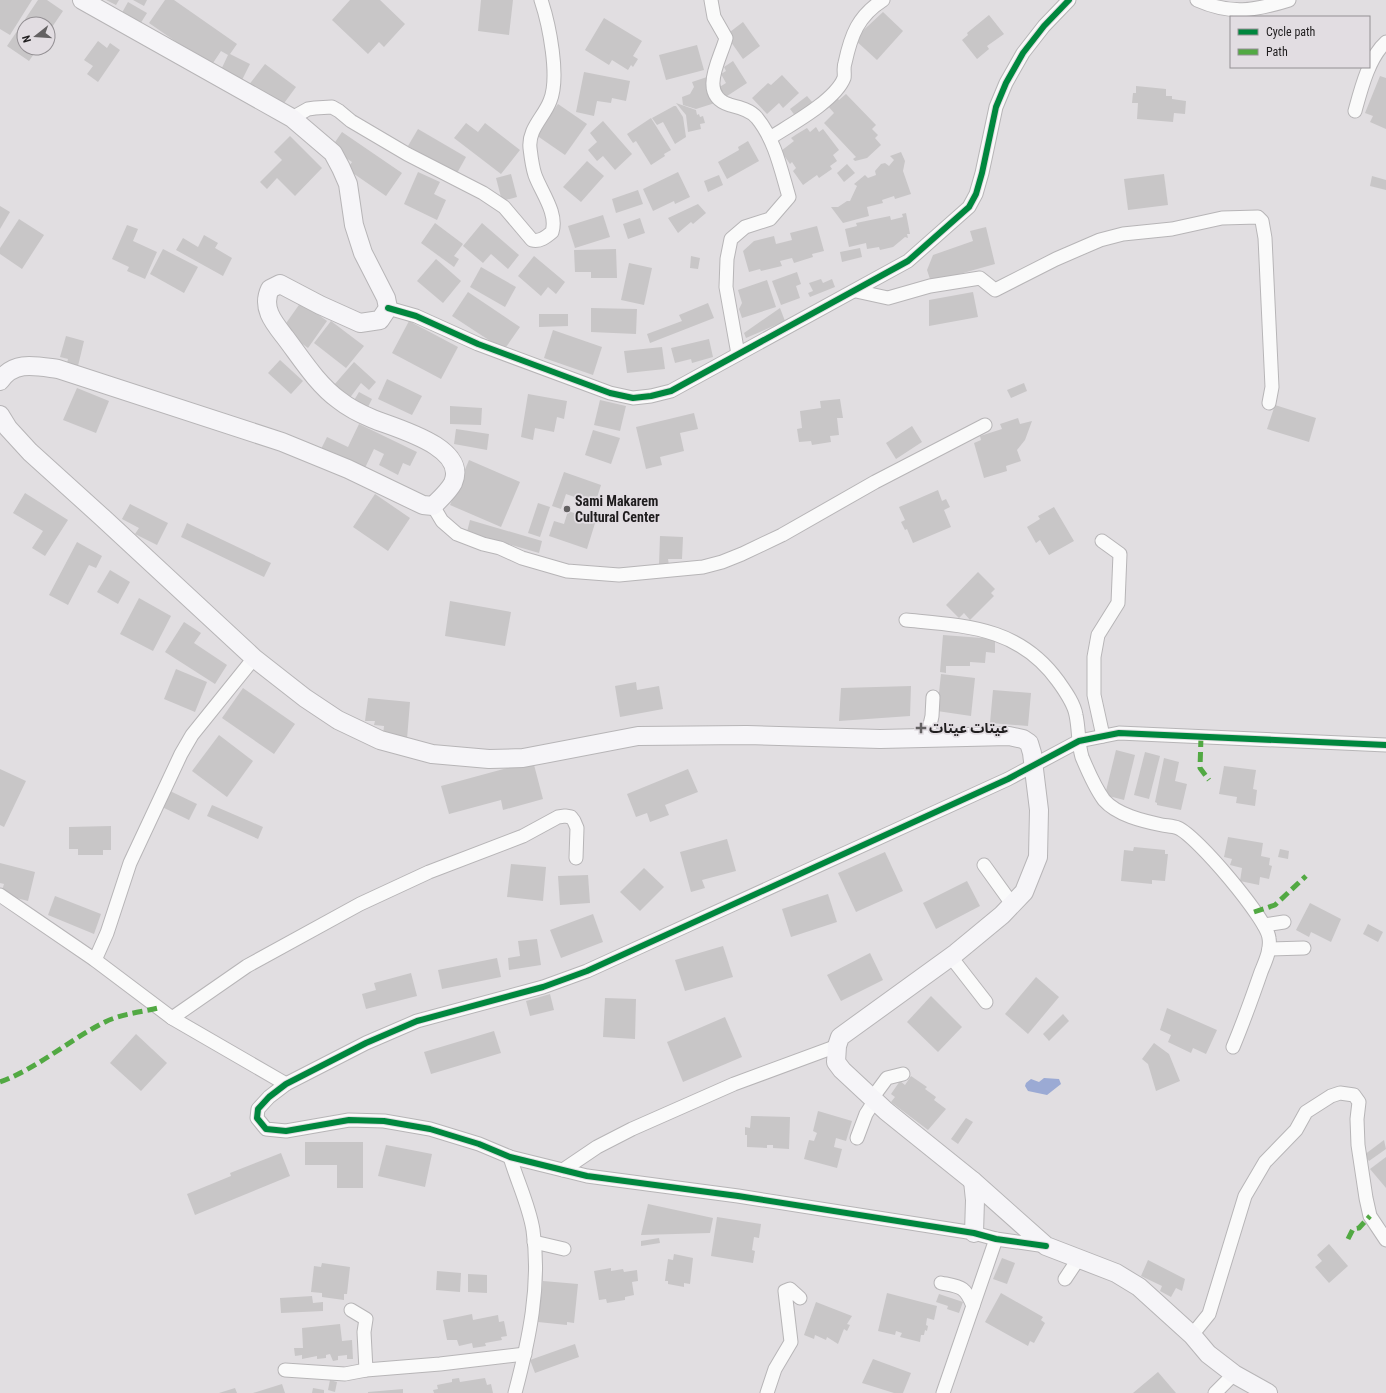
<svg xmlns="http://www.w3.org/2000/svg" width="1386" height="1393" font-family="'Roboto Condensed','Noto Sans Arabic',sans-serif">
<rect width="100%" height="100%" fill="#e1dee1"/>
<path fill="#9baad4" d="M1044,1078L1059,1079L1061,1084L1047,1095L1028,1091L1025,1086L1026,1083L1031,1079L1039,1082Z"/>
<g fill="#c8c6c7">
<path d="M0,0H32L10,35L0,29Z"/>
<path d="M38,0H47L63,11L48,33V24H24V48H38L29,61L7,46Z"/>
<path d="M106,0H119L116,5Z"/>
<path d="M133,0H147L144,6Z"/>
<path d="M165,0H174L237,44L230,54L250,64L241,82L220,72L228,55L221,51L211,66L149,23Z"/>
<path d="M350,0H380L405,24L384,47L379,42L368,54L332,20Z"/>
<path d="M481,0H513L509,35L478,31Z"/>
<path d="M128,2L147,13L137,29L119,18Z"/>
<path d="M883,12L903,31L877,60L854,39Z"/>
<path d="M989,15L1004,34L987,46L989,49L977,59L962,40L968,35L967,33Z"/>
<path d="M604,18L642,41L633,56L638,59L633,67L631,65L628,70L612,60L609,65L585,50Z"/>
<path d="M743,22L760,46L743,59L726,35Z"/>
<path d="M98,41L107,48L110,43L120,50L98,82L87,74L93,66L84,60Z"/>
<path d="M697,45L704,70L666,80L659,55Z"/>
<path d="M733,61L747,83L724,98L718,88L726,83L721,74L726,71L724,67Z"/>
<path d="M265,64L296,87L279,110L248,86Z"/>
<path d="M584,72L630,81L626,101L612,98L611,103L597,101L594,116L576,112Z"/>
<path d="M782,75L799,93L783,108L779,103L767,114L752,98L768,83L771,85Z"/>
<path d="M1380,76L1386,78V129L1370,122L1373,116L1365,113Z"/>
<path d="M707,77L715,103L696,109L683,105L682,97L690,94L694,87L692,82Z"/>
<path d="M1136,86L1166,89V96H1172V99L1186,101L1185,114L1174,113L1173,122L1137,119L1138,103H1132L1133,93H1136Z"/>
<path d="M846,94L876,125L872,129L878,135L875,138L881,145L867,158L855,161L853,159L856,157L824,123L834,113L828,106L837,98L839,100Z"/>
<path d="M807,96L813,103L796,117L790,109Z"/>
<path d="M676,103L696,110L697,115L699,114L700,117L703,116L705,123L700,124L701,129L688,132L686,115Z"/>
<path d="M558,104L587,124L565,155L536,135Z"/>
<path d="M674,106H676L683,117L686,137L675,144L663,122L657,125L652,118Z"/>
<path d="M651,118L671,150L664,154L665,156L651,165L636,141L633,143L627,134Z"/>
<path d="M603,121L632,154L615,170L603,156L597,161L588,150L597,142L590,133Z"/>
<path d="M466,123L478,132L485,123L520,150L501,174L454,138Z"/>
<path d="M816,127L819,132L823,129L839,150L833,155L837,161L830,166L832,169L819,178L817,175L803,185L793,171L796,168L792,162L790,164L781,151L794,141L791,138L797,134L807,128L810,132Z"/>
<path d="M418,129L466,157L456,175L408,146Z"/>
<path d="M342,132L402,173L386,196L347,169L352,162L331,148Z"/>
<path d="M290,136L322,168L295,196L277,178L267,189L260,182L282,160L274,152Z"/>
<path d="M748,141L759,161L727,179L718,162L739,150L738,147Z"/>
<path d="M901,152L905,161L903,171L911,194L895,199L894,196L882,200L883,203L867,207L869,216L843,223L831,207H838L847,201H850L857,186L854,184L865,175L868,178L876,175L875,171L881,164L885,163L889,166L894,160L890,156Z"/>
<path d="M587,161L604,176L581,202L563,187Z"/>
<path d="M847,164L855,173L844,182L837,173Z"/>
<path d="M418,172L440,182L434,194L446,200L437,220L404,204Z"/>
<path d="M678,172L690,197L675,204L674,201L653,211L643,189Z"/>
<path d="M511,174L517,197L502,201L496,178Z"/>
<path d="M1164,174L1168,205L1128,210L1124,179Z"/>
<path d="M719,175L723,185L708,192L704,181Z"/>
<path d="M1372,176L1386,180V190L1370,186Z"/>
<path d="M638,190L643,204L616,213L612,199Z"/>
<path d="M698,204L706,213L693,224L691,222L678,233L668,218Z"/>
<path d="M0,206L10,212L0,229Z"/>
<path d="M906,213L910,234H907L908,238L905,237L893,247L880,250L879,247L867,249L866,243L849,247L845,229L857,226L856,223L890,216L891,220L903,217L902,214Z"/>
<path d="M603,215L610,237L575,248L568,226Z"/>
<path d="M640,218L645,233L628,239L623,224Z"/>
<path d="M19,219L44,235L22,269L0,254V248Z"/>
<path d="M435,223L463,244L454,256L459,259L454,267L421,243Z"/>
<path d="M482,223L519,255L508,269L491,254L483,263L463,246Z"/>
<path d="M127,225L138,229L133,241L157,252L145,279L127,271L129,267L112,259Z"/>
<path d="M817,226L824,251L812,254L813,257L794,263L792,258L780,261L782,266L761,271L760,269L749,272L743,251L754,241L774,236L776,244L792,240L790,233Z"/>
<path d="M986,227L995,264L931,282L927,270L933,255L973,241L970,231Z"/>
<path d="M204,235L218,243L215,248L232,258L223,276L176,250L183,238L198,247Z"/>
<path d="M860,248L862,257L842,262L840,252Z"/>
<path d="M163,249L198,267L184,293L150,274Z"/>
<path d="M616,249L617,278H591V272H575L574,250Z"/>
<path d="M534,256L565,282L556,294L548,287L541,296L518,276Z"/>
<path d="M691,256L700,258L698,269L690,268Z"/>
<path d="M436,259L461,281L443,303L417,281Z"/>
<path d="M629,263L652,268L644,305L621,300Z"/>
<path d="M481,267L516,287L505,307L470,287Z"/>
<path d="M797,272L801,284L796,286L800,298L781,305L772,281Z"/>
<path d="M821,279L823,283L832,279L835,287L810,297L808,293L813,291L809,283Z"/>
<path d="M767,280L776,307L742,318L739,309L742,303L738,290Z"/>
<path d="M468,292L520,327L504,350L452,316Z"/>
<path d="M973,292L978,317L929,326V300Z"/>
<path d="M301,302L327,321L308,348L282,329Z"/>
<path d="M708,303L714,318L650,343L647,334L682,321L679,315Z"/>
<path d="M591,308L637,309L636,334L591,332Z"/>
<path d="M780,308L785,321L746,338L744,333Z"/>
<path d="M539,314H568V326L539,327Z"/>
<path d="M331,321L364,346L346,368L314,343Z"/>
<path d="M409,321L458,347L441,379L392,353Z"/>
<path d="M553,330L602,347L593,375L544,358Z"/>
<path d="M66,336L84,341L78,366L67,363L68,359L60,357Z"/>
<path d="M709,339L713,357L692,363L691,359L675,363L671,348Z"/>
<path d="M662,347L665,369L627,373L624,351Z"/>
<path d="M280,360L303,381L291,394L268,373Z"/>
<path d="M354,362L376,382L369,390L361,383L349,399L334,385Z"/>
<path d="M387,379L422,396L412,415L378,399Z"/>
<path d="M1024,383L1027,391L1011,398L1007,390Z"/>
<path d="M77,388L109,401L96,433L63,420Z"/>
<path d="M359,392L372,399L367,409L353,402Z"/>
<path d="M528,394L567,401L564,419L557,417L554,432L535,428L533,440L521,437Z"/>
<path d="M840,399L843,418H837L839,435L830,436L831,442L812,445L811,441L799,442L797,429L802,428L800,411L821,408L820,401Z"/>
<path d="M600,400L626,406L620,431L594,425Z"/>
<path d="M1275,405L1316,418L1309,442L1267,429Z"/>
<path d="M450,406L482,408L481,425L450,424Z"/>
<path d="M694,413L698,429L680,433L684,451L660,457L662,465L646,469L636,427Z"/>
<path d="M1018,418L1020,424L1032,421L1025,440L1017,450L1021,461L1006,466L1007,471L984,478L974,443L981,440L980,436L1002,429L1000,424Z"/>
<path d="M359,424L417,452L410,466L403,463L398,475L379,465L384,454L374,449L363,472L320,451L327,437L348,447Z"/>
<path d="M912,426L922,442L896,459L886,443Z"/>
<path d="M456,429L489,434L487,450L454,444Z"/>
<path d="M593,430L620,438L611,464L585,455Z"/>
<path d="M469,460L520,482L501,527L450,505Z"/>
<path d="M564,472L601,485L595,504L566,494L561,509L552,506Z"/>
<path d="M938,490L942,501L946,499L950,507L944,510L951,527L913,543L907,529L905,530L901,522L905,520L899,507Z"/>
<path d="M25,493L68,520L45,556L32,548L43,531L13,513Z"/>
<path d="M375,494L410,518L388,551L353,527Z"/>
<path d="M538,503L550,507L540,537L528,533Z"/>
<path d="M130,504L168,523L157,545L135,534L139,528L122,519Z"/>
<path d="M1054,507L1074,541L1049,555L1040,540L1036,543L1027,527L1040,519L1038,516Z"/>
<path d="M568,511L596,520L587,549L549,536L554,521L564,524Z"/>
<path d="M470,520L542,541L539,553L467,532Z"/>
<path d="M187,523L271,563L264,577L181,537Z"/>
<path d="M660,536L683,537L682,559H668L669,565H659Z"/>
<path d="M77,542L102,556L96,568L89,565L68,605L49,595Z"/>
<path d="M110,570L130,582L118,604L97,592Z"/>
<path d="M978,572L995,589L991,593L994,596L970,620L964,613L959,618L946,605Z"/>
<path d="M139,598L171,616L153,651L120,634Z"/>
<path d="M450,601L511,612L505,646L445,636Z"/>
<path d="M184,622L201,633L194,643L227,665L215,684L165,652Z"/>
<path d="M943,635L995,639V653L986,652L985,663L970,662V666H946V673L940,672Z"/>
<path d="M176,669L207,682L195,712L164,699Z"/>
<path d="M941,674L975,678L971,716L937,711Z"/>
<path d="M636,682L637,690L659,686L663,709L620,717L615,686Z"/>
<path d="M911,686L910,716L839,721L841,688Z"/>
<path d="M243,688L295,724L274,754L222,718Z"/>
<path d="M993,690L1031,693L1028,726L990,723Z"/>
<path d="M368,698L410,702L407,739L383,736L384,726L374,725L375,721H365Z"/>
<path d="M219,735L253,761L227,797L192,771Z"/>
<path d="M1116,750L1135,755L1124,800L1105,795Z"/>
<path d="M1145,752L1160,756L1149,799L1134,795Z"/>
<path d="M1164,758L1179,762L1175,781L1187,784L1181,810L1157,805V803L1155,802Z"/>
<path d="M533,761L543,799L503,810L501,800L449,814L441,786Z"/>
<path d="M1224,766L1256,770L1253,789L1257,790L1255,806L1236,803L1237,797L1219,794Z"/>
<path d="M0,769L26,781L4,827L0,825Z"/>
<path d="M688,769L698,792L665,805L669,815L650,822L647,813L636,817L627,794Z"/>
<path d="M168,790L197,804L189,820L160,806Z"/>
<path d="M212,805L263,827L258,839L207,816Z"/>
<path d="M111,826V850H103V855H78V849H69V827Z"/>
<path d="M1228,837L1263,843L1261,856L1270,858L1269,865L1272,866L1269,879L1260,877L1259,885L1240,881L1242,868L1230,865L1232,859L1224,857Z"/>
<path d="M727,839L736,871L702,880L705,888L691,892L680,852Z"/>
<path d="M1134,847L1165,850V854H1168L1165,881L1152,880V884L1121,881L1124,850L1133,851Z"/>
<path d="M1280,849L1289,851L1288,859L1278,857Z"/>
<path d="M885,852L903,891L856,912L838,873Z"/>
<path d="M0,863L35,872L28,901L1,894L4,884L0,883Z"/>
<path d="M511,864L546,867L543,901L507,897Z"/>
<path d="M644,868L664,887L640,911L620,892Z"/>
<path d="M588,875L590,903L560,905L558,876Z"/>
<path d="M967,881L980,906L936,929L923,903Z"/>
<path d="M828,894L837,922L791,937L782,909Z"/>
<path d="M55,896L101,914L94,934L48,915Z"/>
<path d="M1310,903L1341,919L1331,942L1311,932L1309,937L1296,930Z"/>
<path d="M593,914L603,942L561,958L550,930Z"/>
<path d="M1368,924L1383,932L1378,942L1363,934Z"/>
<path d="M537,939L541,965L509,970L508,958L520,956L518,941Z"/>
<path d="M723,946L733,977L685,991L675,960Z"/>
<path d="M870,953L883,980L841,1001L827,975Z"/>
<path d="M497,958L501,977L442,989L438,970Z"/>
<path d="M411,973L417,996L366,1009L362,994L376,990L374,983Z"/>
<path d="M1036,977L1059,997L1028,1034L1005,1014Z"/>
<path d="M550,994L554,1010L530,1016L526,1001Z"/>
<path d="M931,996L962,1027L938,1052L907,1022Z"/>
<path d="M605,998L636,999L635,1039L603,1037Z"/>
<path d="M1167,1008L1217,1030L1206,1054L1193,1048L1191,1053L1168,1042L1171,1035L1160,1030Z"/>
<path d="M1063,1014L1069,1021L1049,1041L1043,1034Z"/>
<path d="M725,1017L742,1057L683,1082L667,1042Z"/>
<path d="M494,1031L501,1053L431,1074L424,1052Z"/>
<path d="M136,1034L167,1063L141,1091L110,1063Z"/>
<path d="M1154,1043L1169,1054L1180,1081L1156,1091L1148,1064L1142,1059Z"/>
<path d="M911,1076L927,1087L925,1089L936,1097L934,1100L946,1109L928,1130L891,1102L895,1097L891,1094L900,1081L905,1085Z"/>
<path d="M818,1111L852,1121L846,1141L836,1138L834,1147L842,1149L837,1168L804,1159L809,1140L814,1141L817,1133L813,1131Z"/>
<path d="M751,1116L790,1117L789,1149L773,1148V1145H767V1148L747,1147V1135H745V1127L750,1128Z"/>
<path d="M966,1118L973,1122L958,1144L951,1139Z"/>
<path d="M1384,1140L1386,1149L1369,1161L1364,1155Z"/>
<path d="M305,1142H363V1188H337V1165H305Z"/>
<path d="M386,1145L432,1154L425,1187L378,1176Z"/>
<path d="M281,1153L290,1176L195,1215L187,1194L231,1176L230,1173Z"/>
<path d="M1386,1157V1188L1370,1169Z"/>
<path d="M648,1204L713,1218L710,1233L641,1235Z"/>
<path d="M717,1217L761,1224L759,1238L754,1237L752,1250L755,1251L753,1263L711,1256Z"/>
<path d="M659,1238L660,1243L641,1246V1241Z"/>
<path d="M1329,1244L1348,1266L1329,1283L1315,1267L1322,1261L1317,1255Z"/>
<path d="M674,1254L693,1258L690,1284L684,1283V1287L668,1284V1281H665L668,1259L673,1260Z"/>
<path d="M1002,1258L1015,1263L1007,1284L993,1279Z"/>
<path d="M1148,1260L1185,1279L1182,1291L1176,1288L1171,1297L1160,1291L1162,1286L1141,1276Z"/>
<path d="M322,1263L350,1267L347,1294H344V1300L322,1297V1293L311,1292L314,1266L321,1267Z"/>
<path d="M611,1268V1271L623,1269L624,1272L637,1270L638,1281L632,1282L634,1295L625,1297V1300L607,1303L606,1299L599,1300L594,1271Z"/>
<path d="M437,1271L461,1273L460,1292L436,1290Z"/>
<path d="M468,1274L487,1275V1293L468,1292Z"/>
<path d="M543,1281L578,1284L574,1323L567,1322V1325L538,1322Z"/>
<path d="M887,1293L937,1306L934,1320L927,1318L926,1325L928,1326L927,1331L925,1330L924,1335H921L920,1342L900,1337L902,1333L896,1331L895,1335L878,1331Z"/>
<path d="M1001,1293L1043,1317L1041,1320L1045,1323L1034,1343L1030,1341L1028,1346L985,1322Z"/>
<path d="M939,1294L963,1302L959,1313L947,1309L948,1306L936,1302Z"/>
<path d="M312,1296L313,1303L323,1302V1311L281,1313L280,1298Z"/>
<path d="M816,1302L852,1316L847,1324L850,1325L847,1331L844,1329L838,1344L827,1337L826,1340L815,1335L814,1339L804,1335Z"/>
<path d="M472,1314L473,1320L498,1315L499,1322L504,1321L507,1336L501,1337L502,1340L485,1343L486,1346L473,1348L472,1343L459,1346L457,1340H447L443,1320Z"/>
<path d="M340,1324L342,1341L352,1340L353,1359H347V1355L338,1356V1360L333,1361L330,1354L326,1355V1358L317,1359V1356L302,1359V1355L295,1356L294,1348H303L302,1328Z"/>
<path d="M575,1344L579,1357L535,1373L530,1360Z"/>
<path d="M873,1359L911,1373L903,1393H894L862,1383Z"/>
<path d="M1158,1372L1176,1393H1133Z"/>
<path d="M459,1378L460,1382L485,1378L487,1385L491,1384L493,1393H434L433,1390L438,1389L437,1385L452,1382V1379Z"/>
<path d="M330,1380L337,1382L335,1392L328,1390Z"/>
<path d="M282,1384L285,1393H253Z"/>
<path d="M235,1388L237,1393H219Z"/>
<path d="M313,1388L324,1390V1393H312Z"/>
<path d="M403,1389V1393H368V1392Z"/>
</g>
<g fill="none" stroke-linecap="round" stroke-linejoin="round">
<defs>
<g id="street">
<path d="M711,0L714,17L726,38C721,58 697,95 730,105C738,107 751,110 757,118C775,140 781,170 789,197L770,219L745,227L731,239L727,259L726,287L738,354"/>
<path d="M1197,0C1231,15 1254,11 1289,0"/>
<path d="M1355,111C1361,89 1369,57 1386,42"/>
<path d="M292,118L308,109L315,108L332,107L339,111L351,121L407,154L483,193L504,207L532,240C540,242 546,237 552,232C558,213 541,192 535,175C532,166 531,156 530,148C528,129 544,117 550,101C560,77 549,24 541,0"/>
<path d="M770,138C790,125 835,101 844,78C845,74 843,68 845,63C851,35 858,16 883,0"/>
<path d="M856,291L888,298L930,286L980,278L995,290L1056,259L1100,240L1123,234L1172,229L1222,218L1258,217L1262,221L1265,238L1272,387L1269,403"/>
<path d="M388,308L416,316L478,344L610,393L633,398L651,396L671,391L908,261L969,207L976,194L982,173L996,107L1006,83L1023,53L1044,26L1069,0"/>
<path d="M433,506L442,521L457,534L483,544L500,548L522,558L567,571L619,575L703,567L722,562L742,554L782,535L875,482L985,425"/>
<path d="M1102,541L1120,554L1118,603L1098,635L1094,657V695L1103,736"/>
<path d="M906,620C967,626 1019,627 1058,681C1065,691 1074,703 1076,715C1079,729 1078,744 1082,757C1087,769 1096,789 1104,800C1117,815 1143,821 1162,825C1167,826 1173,826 1178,828C1197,836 1267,919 1269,938C1271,950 1265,962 1261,972C1252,998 1243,1023 1233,1047"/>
<path d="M927,738L932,716L933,697"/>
<path d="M984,865L1012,904"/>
<path d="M0,895L95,960L172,1018L286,1084"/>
<path d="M1264,925L1284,922"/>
<path d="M1269,949L1304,948"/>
<path d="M951,957L986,1002"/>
<path d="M95,960L107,933L130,863L181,754L192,735L254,658"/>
<path d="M172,1018L247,966L360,904L429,872L523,836L558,817L565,816L571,817L574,821L577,828L576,858"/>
<path d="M873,1097L887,1078L903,1074"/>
<path d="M857,1138L866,1114L875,1100"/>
<path d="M510,1157C517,1181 529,1205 533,1230C541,1285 529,1340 515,1393"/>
<path d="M563,1170L597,1147L632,1129L734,1084L837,1046"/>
<path d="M534,1242L564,1249"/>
<path d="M1046,1246L996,1239L974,1233L738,1196L587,1176L510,1157L479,1144L430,1129L384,1121L349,1120L286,1131L266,1129L257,1118L258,1109L269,1097L286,1084L366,1043L417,1021L543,987L587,971L1008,779L1079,741L1119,733L1386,745"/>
<path d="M1065,1279L1079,1258"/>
<path d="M941,1283C961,1287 965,1286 973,1306"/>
<path d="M351,1310L366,1319L364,1332L366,1370"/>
<path d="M1192,1335L1209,1314L1245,1196L1265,1162L1296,1130L1306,1112L1331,1096L1340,1093L1354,1095L1359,1102L1357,1119L1358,1145L1366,1198L1370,1216L1386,1240"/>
<path d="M285,1370L345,1374L366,1370L440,1364L525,1354"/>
<path d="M767,1393L775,1369L791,1342L785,1291L790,1289L800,1298"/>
<path d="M943,1393L996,1239"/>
<path d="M1215,1393L1234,1374"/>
</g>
<g id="secondary">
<path d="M0,381C14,360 36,366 58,369L282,442L348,469L423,505L433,506C440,499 449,491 453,483C469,447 395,428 373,419C361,414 349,408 339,400C317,384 301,358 285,337C274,323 261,308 270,289L280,284L320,305L360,323L380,320L388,308L386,298L363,253L354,225L348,184L341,168L333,153L292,118L82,0"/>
<path d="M0,415L8,428L30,452L103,518L254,658L305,698L338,720L380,740L432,754L489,759L523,758L638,736L747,735L880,739L1009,736L1023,739L1029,743L1032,753L1039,810L1038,857L1024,892L1002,915L956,953L840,1037L837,1046L836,1062L842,1070L886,1111L973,1181L1046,1246L1116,1273L1139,1287L1192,1335L1208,1354L1234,1374L1268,1393"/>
<path d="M973,1181L975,1200L974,1233"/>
</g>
</defs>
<use href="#street" stroke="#b7b5b7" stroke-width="15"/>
<use href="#secondary" stroke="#b7b5b7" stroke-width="20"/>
<use href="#street" stroke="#fafafa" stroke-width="13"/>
<use href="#secondary" stroke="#f6f5f8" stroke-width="18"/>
<g stroke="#52a943" stroke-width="5" stroke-dasharray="10 5" stroke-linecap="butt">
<path d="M1201,737L1200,768L1209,780"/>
<path d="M1254,912L1275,905L1306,876"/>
<path d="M0,1082C38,1068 69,1040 105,1022C121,1014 141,1012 158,1008"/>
<path d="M1348,1239L1353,1229L1359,1228L1370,1216"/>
</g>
<defs>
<g id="cycleway">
<path d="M388,308L416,316L478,344L610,393L633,398L651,396L671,391L908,261L969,207L976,194L982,173L996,107L1006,83L1023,53L1044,26L1069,0"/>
<path d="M1046,1246L996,1239L974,1233L738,1196L587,1176L510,1157L479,1144L430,1129L384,1121L349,1120L286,1131L266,1129L257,1118L258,1109L269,1097L286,1084L366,1043L417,1021L543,987L587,971L1008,779L1079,741L1119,733L1386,745"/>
</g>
</defs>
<use href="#cycleway" stroke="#e2dde2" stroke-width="8"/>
<use href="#cycleway" stroke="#00873e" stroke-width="6"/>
</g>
<g fill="#636162" stroke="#e2dde2" stroke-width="1.5">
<circle cx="567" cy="509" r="4"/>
<path d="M919 722h4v4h4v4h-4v4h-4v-4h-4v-4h4z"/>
</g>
<g text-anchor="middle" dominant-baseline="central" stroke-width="3.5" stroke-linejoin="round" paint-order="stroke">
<g font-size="14" font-weight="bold" fill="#1f1d1e" stroke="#e2dde2" text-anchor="start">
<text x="575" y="501">Sami Makarem<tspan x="575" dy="16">Cultural Center</tspan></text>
<text x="929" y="728">عيتات عيتات</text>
</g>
</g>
<rect x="1230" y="16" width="140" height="52" fill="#e2dde2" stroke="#949094"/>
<rect x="1238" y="29" width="20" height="6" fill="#00873e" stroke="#949094"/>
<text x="1266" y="36" font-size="12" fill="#1f1d1e">Cycle path</text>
<rect x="1238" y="49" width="20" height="6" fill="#52a943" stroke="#949094"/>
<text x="1266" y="56" font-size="12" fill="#1f1d1e">Path</text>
<g transform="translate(36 36) rotate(253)"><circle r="19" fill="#e2dde2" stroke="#949094"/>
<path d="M0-3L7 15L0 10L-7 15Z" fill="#636162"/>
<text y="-6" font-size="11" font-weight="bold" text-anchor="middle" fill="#1f1d1e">N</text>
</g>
</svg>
